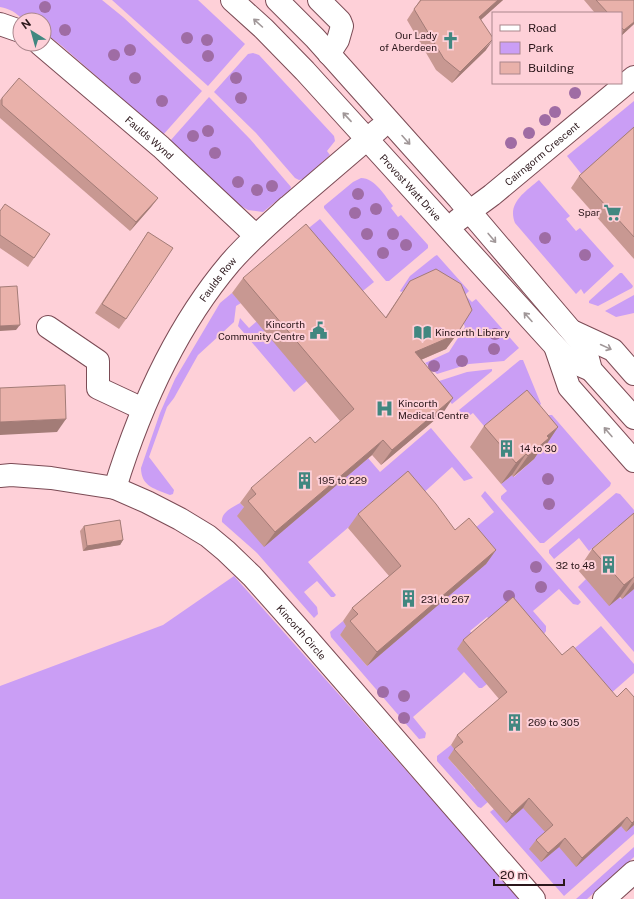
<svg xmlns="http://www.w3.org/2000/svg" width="634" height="899" font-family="'Public Sans',sans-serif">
<rect width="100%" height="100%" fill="#fed0d8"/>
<g fill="#ca9ef5">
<path d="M0,0H102L123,17L202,91L163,135L62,46L44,32V20H23C16,12 10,9 0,7Z"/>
<path d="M112,0H198L245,44L208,86Z"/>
<path d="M253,53L259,55L334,136L335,141L327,151L330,155L303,179L299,180L295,178L256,133L214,92L248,54Z"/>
<path d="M209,97L250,139L291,187L290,190L263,212L248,210L241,206L170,141Z"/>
<path d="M634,101V132L583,176L567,156Z"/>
<path d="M361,178C375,178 385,196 393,206L391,208L398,217L401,215L428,245V248L389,281H386L324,208V206L353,182Z"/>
<path d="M539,180L570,216L566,219L576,231L580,228L614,266L584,294L581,289L576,294L515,223C507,203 525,192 539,180Z"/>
<path d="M320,219L374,282L349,302L295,239Z"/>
<path d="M437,255L469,291L465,295L472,302L476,299L519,348L504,361L469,364L437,374L425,363L449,352L465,327L454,297L426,280L401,292L400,291L410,276L435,256Z"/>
<path d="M620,273H622L633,286L632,288L598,306L589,303V301Z"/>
<path d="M232,293L241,303L236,306L234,322L198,355L174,398L167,407L149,457L174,490L173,494L170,495C156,489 141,487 141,468L160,413L175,379L220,303Z"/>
<path d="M634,295V313L616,317L605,311Z"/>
<path d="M240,318L249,328L257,321L307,381L294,392L238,326Z"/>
<path d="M520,360H523L541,404L525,418L512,403L484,426L473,413L466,418L459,410Z"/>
<path d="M492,369V371L452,404L435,384L436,382L467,372Z"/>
<path d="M548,415H552L611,483L610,486L544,543H540L501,499V496L507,491L501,484L512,475L514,477L534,459L529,431Z"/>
<path d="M431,428L473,478L464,481L452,467L420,496L382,499L379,496L362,510L364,514L308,562L336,595L334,597H331L317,581L304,592L317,607L318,614L314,618L257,553L222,522C221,512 233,507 240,503L246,509L368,458L380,472Z"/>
<path d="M485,491L581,602L578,605L573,604L559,589L533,611L546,626V631L544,634L491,620L487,617L470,631L473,635L487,684L482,688H479L464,672L458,678L413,717L426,733L425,738L419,739L331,637L330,632L343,621L348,628L340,635L367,666L494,553L474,529L494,512L481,496Z"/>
<path d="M616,493L620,494L634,510V539L631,541L618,526L589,551L579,538L554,559L549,553V550Z"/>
<path d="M234,576L520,899H0V686L163,625Z"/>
<path d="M586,579L621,599L634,589V652L578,587Z"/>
<path d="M601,626L634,664V673L481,808L478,807L437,761V756L451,745L456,751L448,758L475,789L594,687L575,648Z"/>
<path d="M526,805L612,810L626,832L634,825V834L564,896L490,812L494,809Z"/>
<path d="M634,847V857L587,899H576Z"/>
</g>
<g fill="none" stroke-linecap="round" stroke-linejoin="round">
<defs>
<g id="minor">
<path id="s1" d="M232,0L264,29L305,71L555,346L570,361L591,370"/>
<path d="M277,0L315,38L459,199L585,347L591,370L634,418"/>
<path d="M319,0L340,21L342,26L338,40L329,54"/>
<path d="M0,24L20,31"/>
<path id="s2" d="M40,44L161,147L256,236"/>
<path id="s3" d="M458,220L492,195L634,77"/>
<path d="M48,327L98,361V388L143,409"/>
<path d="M574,332L613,350L634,374"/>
<path d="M556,349L569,387L634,461"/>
<path id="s4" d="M0,476L11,475L51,478L115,488L147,502L180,519L208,536L226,551L252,576L300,630L534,899"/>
<path id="s5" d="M115,488C140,407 175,328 230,263C248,242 269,224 289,206C319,180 349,155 379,129"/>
<path d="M604,899L634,872"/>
</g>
</defs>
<use href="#minor" stroke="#7b4b55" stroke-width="24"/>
<use href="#minor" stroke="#fff" stroke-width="22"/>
</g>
<g fill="#9f6ca4">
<circle cx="45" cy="7" r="6"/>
<circle cx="65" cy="30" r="6"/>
<circle cx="187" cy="38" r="6"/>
<circle cx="207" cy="40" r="6"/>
<circle cx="130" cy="50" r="6"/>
<circle cx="114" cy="55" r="6"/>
<circle cx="208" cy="56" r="6"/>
<circle cx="135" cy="78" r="6"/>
<circle cx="236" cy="78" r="6"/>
<circle cx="575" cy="93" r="6"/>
<circle cx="241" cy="98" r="6"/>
<circle cx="162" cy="101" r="6"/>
<circle cx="555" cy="112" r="6"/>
<circle cx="545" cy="120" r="6"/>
<circle cx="208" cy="131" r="6"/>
<circle cx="529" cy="133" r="6"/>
<circle cx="193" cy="136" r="6"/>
<circle cx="511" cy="143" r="6"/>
<circle cx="215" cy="153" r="6"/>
<circle cx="238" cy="182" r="6"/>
<circle cx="272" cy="186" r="6"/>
<circle cx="257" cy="190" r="6"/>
<circle cx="358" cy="194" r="6"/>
<circle cx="376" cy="209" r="6"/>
<circle cx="355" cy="213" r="6"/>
<circle cx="367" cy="234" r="6"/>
<circle cx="393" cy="234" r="6"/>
<circle cx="545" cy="238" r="6"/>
<circle cx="406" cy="245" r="6"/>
<circle cx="383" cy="253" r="6"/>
<circle cx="585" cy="255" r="6"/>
<circle cx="495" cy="334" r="6"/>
<circle cx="494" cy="349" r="6"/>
<circle cx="462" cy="361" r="6"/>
<circle cx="434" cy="366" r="6"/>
<circle cx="548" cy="479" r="6"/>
<circle cx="549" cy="504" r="6"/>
<circle cx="536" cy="567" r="6"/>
<circle cx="541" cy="587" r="6"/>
<circle cx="509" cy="596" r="6"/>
<circle cx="383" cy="692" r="6"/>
<circle cx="404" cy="696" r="6"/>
<circle cx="404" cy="718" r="6"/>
</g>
<g fill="#c89892">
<path d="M420,0H503L481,19L486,50L452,83L436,70L407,20Z"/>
<path d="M584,0H634V24L621,36V13H595Z"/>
<path d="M2,98L158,198L151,207L130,231L0,118V100Z"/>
<path d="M634,127V259L571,188L579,176Z"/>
<path d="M0,211L50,234L28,267L0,248Z"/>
<path d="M148,232L126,319L119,329L95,313Z"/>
<path d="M243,278L385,318L410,281L457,334L446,349L421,360L443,413L381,465L372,455L264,547L237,516L244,507L240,503L251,488L315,443L340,421L232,293Z"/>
<path d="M484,426L558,427L544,448L540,450L534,459L513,477L512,475L501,484L470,447Z"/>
<path d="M634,513V589L622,599L620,597L609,606L578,570L592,549Z"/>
<path d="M358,514L455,530L496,550L486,564L367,666L340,635L346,626L343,621L352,608L389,576L348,528Z"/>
<path d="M84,526L123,540L120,545L83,551L80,531Z"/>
<path d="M513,597L634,825L626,832L621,826L576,867L559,847L541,862L529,849L536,840L545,832L523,808L506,823L448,758L454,749L451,745L457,735L499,699L457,649L463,640Z"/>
</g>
<g fill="#a37c77">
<path d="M498,0H503L472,28L479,17Z"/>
<path d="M634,22V24L621,36V35L624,30Z"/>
<path d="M493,40L486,50L452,83L460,72Z"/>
<path d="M158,198L151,207L130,231L136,222Z"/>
<path d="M20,325L16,330L0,331V326Z"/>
<path d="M457,334L446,349L404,367L415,352Z"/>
<path d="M453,398L443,413L381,465L392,450Z"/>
<path d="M66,419L57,432L0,435V422Z"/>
<path d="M558,427L544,448L540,450L534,459L513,477L528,456L547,436Z"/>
<path d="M383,440L372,455L264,547L275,532Z"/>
<path d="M526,454L512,475L501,484L516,463Z"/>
<path d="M123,540L120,545L83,551L87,546Z"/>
<path d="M496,550L486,564L367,666L377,652Z"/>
<path d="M634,577L620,597L609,606L624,585Z"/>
<path d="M634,582V589L622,599Z"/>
<path d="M529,798L523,808L506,823L512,814Z"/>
<path d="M627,817L621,826L576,867L582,858Z"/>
<path d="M634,821V825L626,832L632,823Z"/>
<path d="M565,838L559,847L541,862L548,853Z"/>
</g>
<g fill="#e9b1aa" stroke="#a37c77">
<path d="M421,0H498L479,17L493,38V39L460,72L444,59L414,9Z"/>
<path d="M596,0H634V22L624,30L621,27V13H608Z"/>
<path d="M19,78L158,198L136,222L2,105V98Z"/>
<path d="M634,127V237L579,176Z"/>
<path d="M5,204L50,234L34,258L0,235V211Z"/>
<path d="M306,224L386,318L410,281L436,269L461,284L472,310L457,334L415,352L453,398L392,450L383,440L275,532L248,501L256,494L251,488L310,437L315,443L354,409L243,278Z"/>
<path d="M148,232L173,248L126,319L102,304Z"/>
<path d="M17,286L20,325L0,326V287Z"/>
<path d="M65,385L66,419L0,422V388Z"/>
<path d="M527,390L558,427L547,436L549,438L528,456L526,454L516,463L484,426Z"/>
<path d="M408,471L436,504L455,530L469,518L496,550L377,652L350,621L358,614L352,608L401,566L358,514Z"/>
<path d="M634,513V577L624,585L592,549Z"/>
<path d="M120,520L123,540L87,546L84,526Z"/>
<path d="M513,597L562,655L573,646L617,697L626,688L634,697V821L632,823L627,817L582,858L565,838L548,853L536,840L553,825L529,798L512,814L454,749L463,742L457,735L507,692L463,640Z"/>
</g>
<defs><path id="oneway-shaft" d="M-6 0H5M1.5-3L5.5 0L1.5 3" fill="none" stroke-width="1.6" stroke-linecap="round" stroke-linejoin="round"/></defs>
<g stroke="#a09798">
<use href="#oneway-shaft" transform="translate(258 23) rotate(-138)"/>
<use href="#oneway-shaft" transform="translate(347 117) rotate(-133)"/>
<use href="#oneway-shaft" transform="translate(406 140) rotate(48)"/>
<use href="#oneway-shaft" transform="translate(492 238) rotate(50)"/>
<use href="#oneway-shaft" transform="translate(528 317) rotate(-132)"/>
<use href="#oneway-shaft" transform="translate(606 347) rotate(25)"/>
<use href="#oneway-shaft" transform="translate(608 432) rotate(-131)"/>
</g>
<defs>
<symbol id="church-bare" viewBox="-9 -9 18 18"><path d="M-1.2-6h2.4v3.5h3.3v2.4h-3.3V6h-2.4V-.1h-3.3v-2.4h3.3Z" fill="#418780" stroke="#fed0d8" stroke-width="2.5" paint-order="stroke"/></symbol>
<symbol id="supermarket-bare" viewBox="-9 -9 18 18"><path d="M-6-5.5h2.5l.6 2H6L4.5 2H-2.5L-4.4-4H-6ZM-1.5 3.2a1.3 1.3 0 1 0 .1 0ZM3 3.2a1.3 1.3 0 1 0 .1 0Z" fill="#418780" stroke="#fed0d8" stroke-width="2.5" paint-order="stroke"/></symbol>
<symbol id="civic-bare" viewBox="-9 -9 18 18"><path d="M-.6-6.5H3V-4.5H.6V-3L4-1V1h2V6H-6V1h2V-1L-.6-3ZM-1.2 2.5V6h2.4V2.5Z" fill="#418780" stroke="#fed0d8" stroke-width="2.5" paint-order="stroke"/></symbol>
<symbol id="library-bare" viewBox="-9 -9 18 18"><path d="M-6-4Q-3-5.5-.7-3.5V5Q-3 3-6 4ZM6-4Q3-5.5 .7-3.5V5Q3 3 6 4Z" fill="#418780" stroke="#fed0d8" stroke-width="2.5" paint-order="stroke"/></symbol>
<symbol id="hospital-bare" viewBox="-9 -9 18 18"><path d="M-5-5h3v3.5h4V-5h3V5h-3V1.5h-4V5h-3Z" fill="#418780" stroke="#fed0d8" stroke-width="2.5" paint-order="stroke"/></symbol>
<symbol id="building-bare" viewBox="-9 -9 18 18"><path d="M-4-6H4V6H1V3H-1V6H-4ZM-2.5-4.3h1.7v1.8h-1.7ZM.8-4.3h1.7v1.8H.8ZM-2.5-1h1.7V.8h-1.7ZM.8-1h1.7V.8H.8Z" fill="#418780" stroke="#fed0d8" stroke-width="2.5" paint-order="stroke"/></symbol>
</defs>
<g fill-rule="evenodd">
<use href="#church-bare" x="438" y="28" width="25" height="25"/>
<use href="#supermarket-bare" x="600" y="200" width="25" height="25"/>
<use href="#civic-bare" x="306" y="318" width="25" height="25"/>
<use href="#library-bare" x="410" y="320" width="25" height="25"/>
<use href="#hospital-bare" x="372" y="396" width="25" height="25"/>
<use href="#building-bare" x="494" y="436" width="25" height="25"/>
<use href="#building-bare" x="292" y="468" width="25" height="25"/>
<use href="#building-bare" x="596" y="552" width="25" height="25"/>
<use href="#building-bare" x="396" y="586" width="25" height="25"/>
<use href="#building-bare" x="502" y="710" width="25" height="25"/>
</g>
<g text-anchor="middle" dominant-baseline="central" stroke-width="4" stroke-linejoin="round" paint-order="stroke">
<g font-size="10" fill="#2b171b" stroke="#fed0d8" text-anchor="start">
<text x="437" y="35" text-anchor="end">Our Lady<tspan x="437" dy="12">of Aberdeen</tspan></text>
<text x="600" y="212" text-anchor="end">Spar</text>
<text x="305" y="324" text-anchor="end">Kincorth<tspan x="305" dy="12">Community Centre</tspan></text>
<text x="435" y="332">Kincorth Library</text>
<text x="398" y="403">Kincorth<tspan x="398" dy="12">Medical Centre</tspan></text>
<text x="520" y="448">14 to 30</text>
<text x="318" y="480">195 to 229</text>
<text x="595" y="565" text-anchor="end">32 to 48</text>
<text x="421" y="599">231 to 267</text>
<text x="528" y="722">269 to 305</text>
</g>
<g font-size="10" fill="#2b171b" stroke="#fed0d8">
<text stroke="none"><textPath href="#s2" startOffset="144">Faulds Wynd</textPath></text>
<text stroke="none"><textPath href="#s3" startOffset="107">Cairngorm Crescent</textPath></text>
<text stroke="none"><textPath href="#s1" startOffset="259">Provost Watt Drive</textPath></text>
<text stroke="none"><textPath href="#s5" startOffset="234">Faulds Row</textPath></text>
<text stroke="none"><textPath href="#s4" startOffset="355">Kincorth Circle</textPath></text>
</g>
</g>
<rect x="492" y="12" width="130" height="72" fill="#fed0d8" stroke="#aa868c"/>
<rect x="500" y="25" width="20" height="6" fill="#ffffff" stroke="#aa868c"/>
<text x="528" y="32" font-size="12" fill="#2b171b">Road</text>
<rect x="500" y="42" width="20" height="12" fill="#ca9ef5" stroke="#aa868c"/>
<text x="528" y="52" font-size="12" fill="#2b171b">Park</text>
<rect x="500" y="62" width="20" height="12" fill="#e9b1aa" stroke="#aa868c"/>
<text x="528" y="72" font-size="12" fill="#2b171b">Building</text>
<g transform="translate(32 32) rotate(323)"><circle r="19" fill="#fed0d8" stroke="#aa868c"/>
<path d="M0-3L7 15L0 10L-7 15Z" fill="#418780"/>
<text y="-6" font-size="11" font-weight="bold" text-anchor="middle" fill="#2b171b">N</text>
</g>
<path d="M494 879v6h70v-6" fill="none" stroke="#2b171b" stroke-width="2"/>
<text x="500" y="879" font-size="12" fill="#2b171b" stroke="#fed0d8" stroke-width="3" paint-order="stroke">20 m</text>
</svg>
